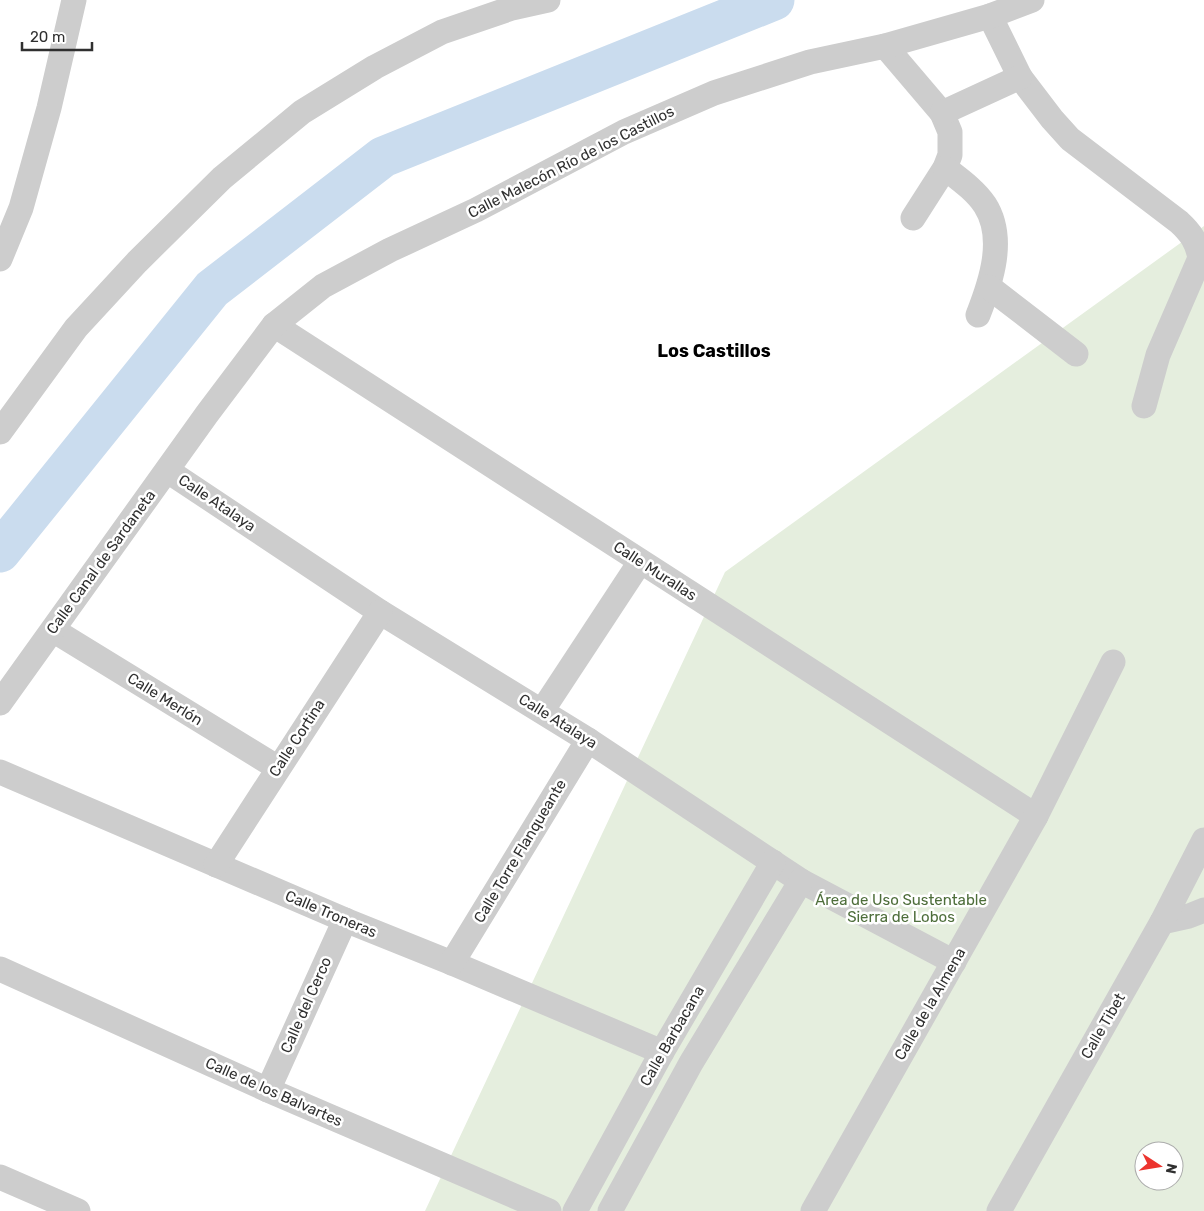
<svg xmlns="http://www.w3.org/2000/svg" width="1204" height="1211" font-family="Rubik,sans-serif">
<rect width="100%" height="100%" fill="#fff"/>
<path fill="#e5eede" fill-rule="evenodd" d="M1204,226V1211H425L725,572ZM1144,1151H1174V1181H1144Z"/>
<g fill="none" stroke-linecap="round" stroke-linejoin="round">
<path stroke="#cadcee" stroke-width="41" d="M0,552L212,289L383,157L774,0"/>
<g stroke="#cdcdcd" stroke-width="25">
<path d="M990,16L1020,77L1052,119L1070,139L1179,222C1191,233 1197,242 1200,258L1158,355L1144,406"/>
<path d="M885,46L942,113L950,132V155L945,168L913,218"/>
<path d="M942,113L1020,77"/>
<path d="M945,168C959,179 975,190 985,205C1006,238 991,282 978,315"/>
<path d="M0,259L21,208L49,108L74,0"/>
<path d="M989,287L1076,354"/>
<path d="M274,325L1036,816"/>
<path d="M0,432L76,328L137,262L222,178L302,112L375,67L442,32L512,8L548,0"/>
<path d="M168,471L380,612L588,740L801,881L954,962"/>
<path d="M53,630L278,768"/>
<path d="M0,703L207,414L274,325L323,286L390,250L476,210L624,132L714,93L810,62L885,46L990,16L1032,0"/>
<path d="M542,711L640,562"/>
<path d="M0,772L345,920L452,963L662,1052"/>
<path d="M216,865L380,612"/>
<path d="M1162,922L1189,916L1204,910"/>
<path d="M452,963L588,740"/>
<path d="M0,969L268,1090L549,1211"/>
<path d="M268,1090L345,920"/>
<path d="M0,1177L78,1211"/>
<path d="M575,1211L662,1052L773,862"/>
<path d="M610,1211L691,1063L801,881"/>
<path d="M813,1211L1036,816L1113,662"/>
<path d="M999,1211L1162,922L1204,840"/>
</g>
</g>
<g text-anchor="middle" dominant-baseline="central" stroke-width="5" stroke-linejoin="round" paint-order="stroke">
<g font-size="15" fill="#303030" stroke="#fff">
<text transform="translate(571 162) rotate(-27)">Calle Malecón Río de los Castillos</text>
<text transform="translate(217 503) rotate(34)">Calle Atalaya</text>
<text transform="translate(101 562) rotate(-54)">Calle Canal de Sardaneta</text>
<text transform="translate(655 571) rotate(33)">Calle Murallas</text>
<text transform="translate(165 699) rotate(32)">Calle Merlón</text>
<text transform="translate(558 721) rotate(32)">Calle Atalaya</text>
<text transform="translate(297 738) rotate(-57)">Calle Cortina</text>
<text transform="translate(520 851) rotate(-59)">Calle Torre Flanqueante</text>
<text transform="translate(331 914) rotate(23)">Calle Troneras</text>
<text transform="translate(930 1004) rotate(-60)">Calle de la Almena</text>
<text transform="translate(306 1005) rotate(-66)">Calle del Cerco</text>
<text transform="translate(1103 1026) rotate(-60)">Calle Tibet</text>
<text transform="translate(672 1036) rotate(-60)">Calle Barbacana</text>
<text transform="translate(274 1092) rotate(24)">Calle de los Balvartes</text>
</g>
<g font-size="15" fill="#4e6e3b" stroke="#fff">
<text x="901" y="900">Área de Uso Sustentable<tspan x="901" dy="17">Sierra de Lobos</tspan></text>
</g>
<g font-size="18" font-weight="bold" fill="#000" stroke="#fff">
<text x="714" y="351">Los Castillos</text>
</g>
</g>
<g transform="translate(1159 1166) rotate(102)"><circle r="24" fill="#ffffff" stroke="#acacac"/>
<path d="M0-4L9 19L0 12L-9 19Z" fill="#ec342e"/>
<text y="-8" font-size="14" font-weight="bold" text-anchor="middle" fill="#303030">N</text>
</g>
<path d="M22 42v8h70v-8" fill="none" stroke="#303030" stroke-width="2.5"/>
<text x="30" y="42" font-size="15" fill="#303030" stroke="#ffffff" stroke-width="4" paint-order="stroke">20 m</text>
</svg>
